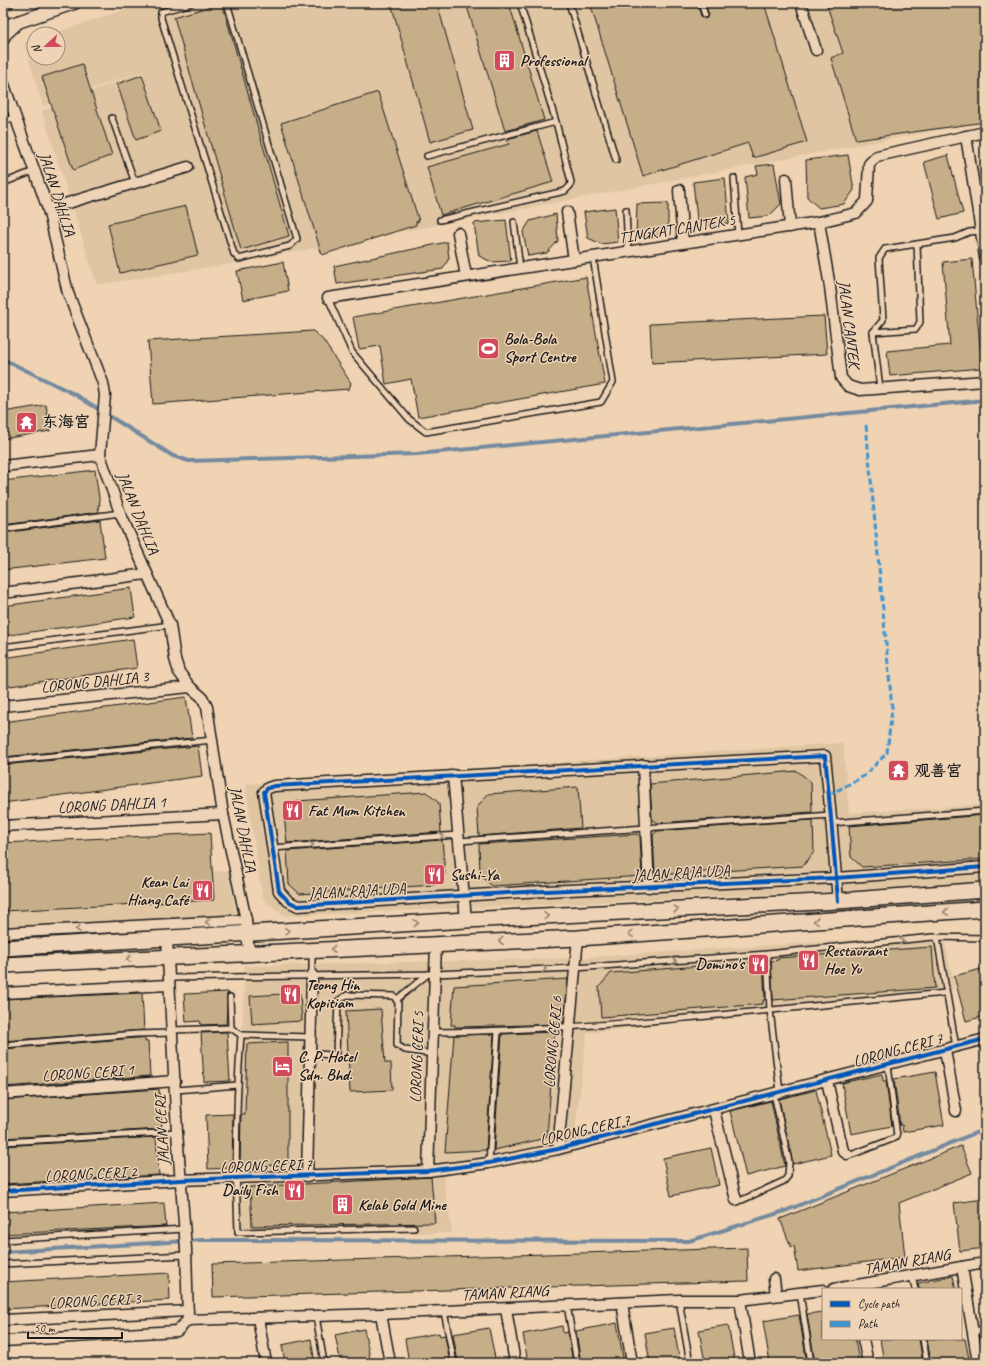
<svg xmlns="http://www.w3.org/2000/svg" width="988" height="1366" font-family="Caveat,'LXGW WenKai TC',sans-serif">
<rect width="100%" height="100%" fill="#efd3b2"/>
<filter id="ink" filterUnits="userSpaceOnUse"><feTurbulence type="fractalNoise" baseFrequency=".025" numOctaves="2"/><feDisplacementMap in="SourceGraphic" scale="8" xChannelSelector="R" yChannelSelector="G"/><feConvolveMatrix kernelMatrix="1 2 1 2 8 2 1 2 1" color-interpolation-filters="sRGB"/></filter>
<g filter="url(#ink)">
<g fill="#dfc5a2">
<path d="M144,3H985V121L236,263L97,285L42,111L151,68L43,106L24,43L34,40V58H58V34H52Z"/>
<path d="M843,743L849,813L985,805V881L816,892L285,916L263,899L245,784Z"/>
<path d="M229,871L237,919L3,936V882Z"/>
<path d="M943,934L955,989L587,1033L572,1155L443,1176L452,1233H234L245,966L575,958Z"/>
</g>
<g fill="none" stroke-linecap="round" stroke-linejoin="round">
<g stroke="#748a9f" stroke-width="4">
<path d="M3,359L76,395L173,456L189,461L417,454L985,400"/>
<path d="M3,1252L203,1240L689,1241L785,1211L985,1129"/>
</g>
</g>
<g fill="#c6ae88" stroke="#1c1c1c">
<path d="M222,3L289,236L241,250L174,17Z"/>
<path d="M391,3H437L473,130L430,142Z"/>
<path d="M466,3H509L544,120L505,131Z"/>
<path d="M590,3H697L701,16L705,19L709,15L705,3H764L807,142L753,158L748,143L643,176Z"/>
<path d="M826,3H985V122L856,140L831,58L843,53Z"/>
<path d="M82,64L112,155L73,170L42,77Z"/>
<path d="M142,75L161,131L136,140L117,84Z"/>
<path d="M378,92L419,221L416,222V225L322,255L281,123Z"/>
<path d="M537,131L553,182L441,215L427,167L509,144L507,139Z"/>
<path d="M848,155L854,190L844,204L819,208L807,197L806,160Z"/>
<path d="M948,155L963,213L939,219L924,162Z"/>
<path d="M774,164L781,204L769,216L749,218L745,177L758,174L756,166Z"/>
<path d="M725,178L729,223L712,226L697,219L693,182Z"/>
<path d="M668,203V227L657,237H636L637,204Z"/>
<path d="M186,206L198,255L120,273L108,224Z"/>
<path d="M615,208L618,242L601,244L588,238L584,212Z"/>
<path d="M556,214L558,241L547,253L528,256L523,232L530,221Z"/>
<path d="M506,220L511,261L492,262L479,256L474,223Z"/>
<path d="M447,242L449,258L443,269L337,284L334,266Z"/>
<path d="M972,259L982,368L890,376L887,351L950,345L943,262Z"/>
<path d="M283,262L288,291L243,300L237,271Z"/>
<path d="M586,277L605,384L418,417L411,379L386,384L380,346L359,349L353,317Z"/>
<path d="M824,316L827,354L652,363L650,324Z"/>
<path d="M313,331L323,340L351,383L349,389L153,404L148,341Z"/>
<path d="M46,405L50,431L3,439V412Z"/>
<path d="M95,470L100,505H98L99,512L3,525V481Z"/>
<path d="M100,520L105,558L3,570V533Z"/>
<path d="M131,588L135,617L3,636V606Z"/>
<path d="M133,639L137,668L3,687V658Z"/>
<path d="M186,697L192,738L3,757V722Z"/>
<path d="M198,746L202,776L3,803V765Z"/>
<path d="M797,771L811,782L812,812L658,823L652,819L650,784Z"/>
<path d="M578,787L581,828L479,836L477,807L488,794Z"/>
<path d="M426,792L439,803L441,832L287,843L284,815L297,801Z"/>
<path d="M985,815V859L862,867L851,857L849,826Z"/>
<path d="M813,820L814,852L803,866L655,875L653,835L657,831Z"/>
<path d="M210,833L214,900L3,911V843Z"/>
<path d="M638,834L640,836L642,876L492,886L480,875L479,844Z"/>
<path d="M442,840L445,874L434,885L300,894L289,884L287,851Z"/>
<path d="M932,947L935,988L773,1000L771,961L778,960V958Z"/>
<path d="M763,961L765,1000H763V1004L601,1017L599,987L611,973Z"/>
<path d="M985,968V1016L966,1021L954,976Z"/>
<path d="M568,979L564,1022H556V1024L497,1026L455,1027V1025H451L454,986Z"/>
<path d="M228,992L226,1024L201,1025L200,1021L186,1022L184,994Z"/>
<path d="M142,993L144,1030L3,1041V999Z"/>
<path d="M300,993L302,1021L252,1024L250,996Z"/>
<path d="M381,1009L385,1063H391L392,1090L350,1092L346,1011Z"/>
<path d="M227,1032L230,1081L204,1082L201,1033Z"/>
<path d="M555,1032L547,1136L542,1139L494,1150L502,1034Z"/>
<path d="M494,1034L486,1150L445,1152L454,1035Z"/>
<path d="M136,1038H145V1042L148,1041L150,1076L3,1087V1049Z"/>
<path d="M288,1042V1163L282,1166L240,1164L241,1114H245L247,1044Z"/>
<path d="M935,1072L944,1125L903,1132L902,1125H900L894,1079Z"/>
<path d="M882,1074L883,1081H886L892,1126L851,1134L842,1083Z"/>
<path d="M159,1089L162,1129L3,1138V1100Z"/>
<path d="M816,1090L831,1155L793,1164L779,1099Z"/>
<path d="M771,1101L785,1166L746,1176L730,1111Z"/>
<path d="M233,1114L232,1168L208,1169L206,1115Z"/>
<path d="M156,1137L159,1175L3,1184V1146Z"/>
<path d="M961,1146L972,1173L899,1203L905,1257L798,1271L794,1246L791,1247L780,1219Z"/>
<path d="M711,1148L719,1185L671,1196L663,1158Z"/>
<path d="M431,1177L435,1223L252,1226L250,1187Z"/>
<path d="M985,1199V1248L960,1251L954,1203Z"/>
<path d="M164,1203L166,1226L3,1234V1212Z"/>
<path d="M747,1248L748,1281L213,1297L212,1264Z"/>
<path d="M169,1273L170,1300L3,1309V1282Z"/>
<path d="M953,1276L956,1289H919L918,1283Z"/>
<path d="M823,1312V1339H855L859,1363H815L807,1314Z"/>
<path d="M799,1315L807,1363H770L763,1321Z"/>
<path d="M617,1323L624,1363H581L576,1331Z"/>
<path d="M728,1325L735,1363H705L699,1330Z"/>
<path d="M562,1326L563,1333L568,1332L573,1363H528L523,1334Z"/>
<path d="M489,1328L496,1363H458L453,1334Z"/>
<path d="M674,1328L680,1363H650L645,1333Z"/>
<path d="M364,1329L371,1363H341L335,1335Z"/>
<path d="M439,1333L440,1336L445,1335L450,1363H409L405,1339Z"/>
<path d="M311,1339L315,1363H285L282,1345Z"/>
<path d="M880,1339H919L923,1363H884Z"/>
<path d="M927,1339H965L970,1363H931Z"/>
</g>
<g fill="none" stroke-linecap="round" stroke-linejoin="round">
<defs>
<g id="service">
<path d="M191,3L164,11L161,12V18L234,254L239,259L290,246L297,239L227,3"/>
<path d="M569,3L616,160"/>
<path d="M701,3L705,15"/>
<path d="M112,118L135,183"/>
<path d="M3,121L16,117"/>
<path d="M427,156L556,122L520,3"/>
<path d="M734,178L738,235"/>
<path d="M3,183L34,171"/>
<path d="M626,210L628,251"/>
<path d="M440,220L565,191L570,186L571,182L556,122"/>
<path d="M514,222L520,268"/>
<path d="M328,298L352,352L409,419L426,432L601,402L613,382L593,257"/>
<path d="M873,332L916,329L920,322L917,244"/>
<path d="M880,388L873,332L883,320L879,258L885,249L955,238L969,232L980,231"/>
<path d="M3,529L120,513"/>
<path d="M3,647L170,625"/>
<path d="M3,761L213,740"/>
<path d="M831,823L985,811"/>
<path d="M459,841L831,815"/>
<path d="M272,848L458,835"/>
<path d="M937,937L956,1047"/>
<path d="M312,952V975"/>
<path d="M767,954L770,1010L780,1092"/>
<path d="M169,978L435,974L575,968L767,954L933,937L985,938"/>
<path d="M230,997L231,1028L241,1035C236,1101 235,1166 238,1232L414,1228"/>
<path d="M396,1000L428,974"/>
<path d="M172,1030L231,1028"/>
<path d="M433,1032C604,1030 775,1009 945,993"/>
<path d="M241,1035L310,1037"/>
<path d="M3,1045L136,1034L172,1033"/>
<path d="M309,1053L330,1055L336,1054L338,1001L347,995L394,996L398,1002L397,1045L405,1050L433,1054"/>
<path d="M176,1090L238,1085"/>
<path d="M3,1142L177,1132"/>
<path d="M847,1154L851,1155L895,1138L897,1136L888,1065"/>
<path d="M489,1163L498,1031"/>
<path d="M736,1200H742L784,1181L788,1176L789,1162L774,1094"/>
<path d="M3,1240L184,1229"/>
<path d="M3,1264L186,1255"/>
<path d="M912,1276L915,1289"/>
<path d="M800,1293L811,1363"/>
<path d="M679,1300L690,1363"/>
<path d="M567,1305L577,1363"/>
<path d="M444,1311L454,1363"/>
<path d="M316,1316L324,1363"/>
<path d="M973,1331L985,1329"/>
<path d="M923,1339L927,1363"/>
</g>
<g id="minor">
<path d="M801,3L816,50"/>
<path d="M3,82L48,209L68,293L103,383L105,395L100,455L120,513L170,625L175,659L179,672L190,687L202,697L207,707L223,814L246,920L249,953"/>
<path d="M966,136L985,257"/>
<path d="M786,179L790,227"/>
<path d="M679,190L683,243"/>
<path d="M48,209L188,167"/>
<path d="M567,212L574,260"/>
<path d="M819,222L830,287L841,378L848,386L860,390L985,381"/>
<path d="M458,233L466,276"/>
<path d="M328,298L819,222L856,213L867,201L869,164L877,156L985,132"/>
<path d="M3,466L100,455"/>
<path d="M3,593L146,574"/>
<path d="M3,706L190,687"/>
<path d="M643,765L649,887"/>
<path d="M453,775L466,920"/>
<path d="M3,826L223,814"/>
<path d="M838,901C834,852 830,804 825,756L274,786L268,788L264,792L279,891L288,901L298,906L524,892L836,878L985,867"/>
<path d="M3,933L246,920"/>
<path d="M167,939L177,1132L186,1249L188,1320"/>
<path d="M3,993L169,985"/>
<path d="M945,1050L956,1111"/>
<path d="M827,1081L843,1151L847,1154"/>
<path d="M3,1094L175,1081"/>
<path d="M714,1110L736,1200"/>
<path d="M558,1149L578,938"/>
<path d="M428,1171L436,944"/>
<path d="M307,1176L312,975"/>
<path d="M3,1191L180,1180L428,1171L489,1163L558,1149L985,1039"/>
<path d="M962,1267L978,1363"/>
<path d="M774,1279L776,1295"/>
<path d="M834,1289L985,1263"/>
<path d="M740,1300L750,1363"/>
<path d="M622,1303L632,1363"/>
<path d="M506,1309L515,1363"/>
<path d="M381,1314L390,1363"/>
<path d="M258,1318L266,1363"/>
<path d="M3,1320L188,1311"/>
<path d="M188,1320L381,1314L679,1300H740L823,1290"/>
<path d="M863,1339L868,1363"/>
<path d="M3,1341L177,1331L188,1320"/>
</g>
<g id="tertiary">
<path d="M3,4L7,3"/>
<path d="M3,27L74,3"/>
<path d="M3,38L5,34L16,24"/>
</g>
<g id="primary">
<path d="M3,948L466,920L838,901L985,890"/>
<path d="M3,965L578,938L985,909"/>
</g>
</defs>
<use href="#service" stroke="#1c1c1c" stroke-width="8"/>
<use href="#minor" stroke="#1c1c1c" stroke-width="13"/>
<use href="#tertiary" stroke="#1c1c1c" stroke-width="15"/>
<use href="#primary" stroke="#1c1c1c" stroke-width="18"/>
<use href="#service" stroke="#efd3b6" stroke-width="5"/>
<use href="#minor" stroke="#efd3b6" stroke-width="10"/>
<use href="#tertiary" stroke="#efd3b6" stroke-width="12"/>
<use href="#primary" stroke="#efd3b6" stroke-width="15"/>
<path stroke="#3a94d4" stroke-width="3" stroke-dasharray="6 3" stroke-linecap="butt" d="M829,795L864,776L887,753L892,708L866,425"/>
<defs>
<g id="cycleway">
<path d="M838,901C834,852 830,804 825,756L274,786L268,788L264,792L279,891L288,901L298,906L524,892L836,878L985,867"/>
<path d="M3,1191L180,1180L428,1171L489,1163L558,1149L985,1039"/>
</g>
</defs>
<use href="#cycleway" stroke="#efd3b6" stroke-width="6"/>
<use href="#cycleway" stroke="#0057b8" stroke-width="4"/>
</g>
<defs><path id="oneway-chevron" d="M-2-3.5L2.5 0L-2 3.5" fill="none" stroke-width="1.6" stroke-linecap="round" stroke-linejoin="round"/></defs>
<g stroke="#908171">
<use href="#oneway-chevron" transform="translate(441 836) rotate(-4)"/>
<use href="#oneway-chevron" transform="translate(311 845) rotate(-4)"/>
<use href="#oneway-chevron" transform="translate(676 909) rotate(-3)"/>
<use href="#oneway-chevron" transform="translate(946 912) rotate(176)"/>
<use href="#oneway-chevron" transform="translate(546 916) rotate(-3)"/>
<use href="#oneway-chevron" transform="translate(816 921) rotate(176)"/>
<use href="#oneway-chevron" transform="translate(208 922) rotate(177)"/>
<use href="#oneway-chevron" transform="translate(416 923) rotate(-3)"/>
<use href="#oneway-chevron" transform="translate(78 929) rotate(177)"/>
<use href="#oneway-chevron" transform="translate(287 931) rotate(-3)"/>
<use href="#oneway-chevron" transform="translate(631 934) rotate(176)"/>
<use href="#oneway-chevron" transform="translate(501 941) rotate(177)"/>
<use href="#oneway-chevron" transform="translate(901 941) rotate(-6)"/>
<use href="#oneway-chevron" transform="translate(333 949) rotate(177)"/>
<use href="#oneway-chevron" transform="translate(129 959) rotate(178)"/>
<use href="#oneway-chevron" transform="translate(674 961) rotate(-4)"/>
<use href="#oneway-chevron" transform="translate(544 969) rotate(-3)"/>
</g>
</g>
<defs>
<symbol id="building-square" viewBox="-11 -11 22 22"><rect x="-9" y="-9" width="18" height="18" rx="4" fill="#d1495b" stroke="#efd3b6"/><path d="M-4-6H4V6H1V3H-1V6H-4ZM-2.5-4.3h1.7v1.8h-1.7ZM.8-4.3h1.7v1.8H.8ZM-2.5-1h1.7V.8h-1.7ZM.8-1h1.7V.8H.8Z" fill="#fff"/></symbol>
<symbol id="stadium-square" viewBox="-11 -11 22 22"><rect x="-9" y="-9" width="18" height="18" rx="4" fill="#d1495b" stroke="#efd3b6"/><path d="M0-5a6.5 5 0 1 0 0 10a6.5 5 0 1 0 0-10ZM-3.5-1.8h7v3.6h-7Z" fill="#fff"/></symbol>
<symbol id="temple-square" viewBox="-11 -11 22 22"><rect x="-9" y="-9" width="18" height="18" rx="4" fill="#d1495b" stroke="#efd3b6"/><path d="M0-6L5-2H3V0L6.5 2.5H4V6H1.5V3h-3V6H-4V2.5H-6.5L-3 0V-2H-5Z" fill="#fff"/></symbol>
<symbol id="restaurant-square" viewBox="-11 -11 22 22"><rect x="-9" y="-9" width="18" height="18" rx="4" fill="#d1495b" stroke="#efd3b6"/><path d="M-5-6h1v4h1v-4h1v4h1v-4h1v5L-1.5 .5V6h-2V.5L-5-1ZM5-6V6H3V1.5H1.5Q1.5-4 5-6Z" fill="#fff"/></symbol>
<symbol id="hotel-square" viewBox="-11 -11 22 22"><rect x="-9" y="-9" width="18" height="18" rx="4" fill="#d1495b" stroke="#efd3b6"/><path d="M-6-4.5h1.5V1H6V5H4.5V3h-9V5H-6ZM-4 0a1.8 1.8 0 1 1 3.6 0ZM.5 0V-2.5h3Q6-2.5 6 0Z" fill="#fff"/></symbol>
</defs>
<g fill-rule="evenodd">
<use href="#building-square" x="492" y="48" width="25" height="25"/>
<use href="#stadium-square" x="476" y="336" width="25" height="25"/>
<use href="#temple-square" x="14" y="410" width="25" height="25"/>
<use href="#temple-square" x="886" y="758" width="25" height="25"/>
<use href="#restaurant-square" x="280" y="798" width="25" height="25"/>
<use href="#restaurant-square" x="422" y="862" width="25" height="25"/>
<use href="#restaurant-square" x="190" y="878" width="25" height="25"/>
<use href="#restaurant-square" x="796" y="948" width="25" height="25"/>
<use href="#restaurant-square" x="746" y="952" width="25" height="25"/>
<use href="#restaurant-square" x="278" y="982" width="25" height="25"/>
<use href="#hotel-square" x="270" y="1054" width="25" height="25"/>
<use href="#restaurant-square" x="282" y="1178" width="25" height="25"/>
<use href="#building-square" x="330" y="1192" width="25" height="25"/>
</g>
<g text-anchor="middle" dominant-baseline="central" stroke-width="3" stroke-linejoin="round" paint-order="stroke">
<g font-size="16" font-weight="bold" fill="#1c1c1c" stroke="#efd3b6" text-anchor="start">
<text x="520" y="61">Professional</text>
<text x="504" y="339">Bola-Bola<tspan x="504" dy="18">Sport Centre</tspan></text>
<text x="42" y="422">东海宫</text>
<text x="914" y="771">观善宫</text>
<text x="308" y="811">Fat Mum Kitchen</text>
<text x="450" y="875">Sushi-Ya</text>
<text x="188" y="882" text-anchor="end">Kean Lai<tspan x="188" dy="18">Hiang Café</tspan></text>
<text x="824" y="951">Restaurant<tspan x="824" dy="18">Hoe Yu</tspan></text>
<text x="744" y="964" text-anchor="end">Domino's</text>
<text x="306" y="985">Teong Hin<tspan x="306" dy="18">Kopitiam</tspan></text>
<text x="298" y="1057">C. P. Hotel<tspan x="298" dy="18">Sdn. Bhd.</tspan></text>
<text x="278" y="1190" text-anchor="end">Daily Fish</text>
<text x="358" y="1205">Kelab Gold Mine</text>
</g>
<g font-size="16" fill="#1c1c1c" stroke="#efd3b6">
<text transform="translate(57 194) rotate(72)">JALAN DAHLIA</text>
<text transform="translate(677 229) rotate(-9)">TINGKAT CANTEK 5</text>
<text transform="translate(849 324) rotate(83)">JALAN CANTEK</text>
<text transform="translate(138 513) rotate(68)">JALAN DAHLIA</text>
<text transform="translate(95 682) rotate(-6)">LORONG DAHLIA 3</text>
<text transform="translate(112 805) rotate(-3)">LORONG DAHLIA 1</text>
<text transform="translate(243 829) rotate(79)">JALAN DAHLIA</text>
<text transform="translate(681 873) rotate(-3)">JALAN RAJA UDA</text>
<text transform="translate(357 891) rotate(-3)">JALAN RAJA UDA</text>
<text transform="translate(553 1042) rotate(-85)">LORONG CERI 6</text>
<text transform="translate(898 1050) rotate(-15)">LORONG CERI 7</text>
<text transform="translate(417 1057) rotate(-88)">LORONG CERI 5</text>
<text transform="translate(88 1073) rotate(-4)">LORONG CERI 1</text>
<text transform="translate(162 1130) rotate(-93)">JALAN CERI</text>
<text transform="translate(585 1130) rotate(-13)">LORONG CERI 7</text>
<text transform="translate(266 1166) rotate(-2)">LORONG CERI 7</text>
<text transform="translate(91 1174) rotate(-3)">LORONG CERI 2</text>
<text transform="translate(907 1262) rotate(-10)">TAMAN RIANG</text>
<text transform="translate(505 1293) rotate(-3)">TAMAN RIANG</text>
<text transform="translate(95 1301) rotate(-3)">LORONG CERI 3</text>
</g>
</g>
<rect width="988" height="1366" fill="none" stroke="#efd3b6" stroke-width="16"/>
<rect x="8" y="8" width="972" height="1350" fill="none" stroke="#1c1c1c" stroke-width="1.5" filter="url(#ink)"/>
<rect x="822" y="1288" width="140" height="52" fill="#efd3b6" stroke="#9b8a78"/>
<rect x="830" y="1301" width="20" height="6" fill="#0057b8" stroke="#9b8a78"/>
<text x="858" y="1308" font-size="12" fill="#1c1c1c">Cycle path</text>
<rect x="830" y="1321" width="20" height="6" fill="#3a94d4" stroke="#9b8a78"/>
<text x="858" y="1328" font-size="12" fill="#1c1c1c">Path</text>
<g transform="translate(46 46) rotate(248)"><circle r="19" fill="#efd3b6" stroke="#9b8a78"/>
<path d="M0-3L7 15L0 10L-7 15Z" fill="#d1495b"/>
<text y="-6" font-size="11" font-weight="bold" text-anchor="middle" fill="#1c1c1c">N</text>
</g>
<path d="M28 1332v6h94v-6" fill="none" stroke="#1c1c1c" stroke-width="2"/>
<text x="34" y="1332" font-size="12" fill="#1c1c1c" stroke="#efd3b6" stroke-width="3" paint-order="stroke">50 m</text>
</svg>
